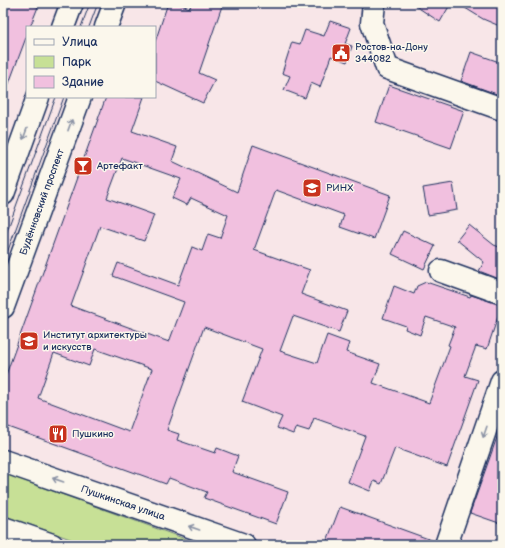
<svg xmlns="http://www.w3.org/2000/svg" width="505" height="548" font-family="'Balsamiq Sans',sans-serif">
<rect width="100%" height="100%" fill="#f8e6e8"/>
<filter id="ink" filterUnits="userSpaceOnUse"><feTurbulence type="fractalNoise" baseFrequency=".025" numOctaves="2"/><feDisplacementMap in="SourceGraphic" scale="8" xChannelSelector="R" yChannelSelector="G"/><feConvolveMatrix kernelMatrix="1 2 1 2 8 2 1 2 1" color-interpolation-filters="sRGB"/></filter>
<g filter="url(#ink)">
<path fill="#c7e096" stroke="#71887a" d="M3,473L202,545H87L3,515Z"/>
<g fill="#f1c0df" stroke="#1b2f5e" fill-rule="evenodd">
<path d="M3,3H28L38,7L30,27H27V35L5,94H3Z"/>
<path d="M168,3H175L190,8L191,3H223L199,73L215,80L203,103L155,81V42Z"/>
<path d="M411,3H451L440,22Z"/>
<path d="M457,3H502V27L483,19Z"/>
<path d="M330,21L351,28L345,44L352,46L347,62L331,56L320,87L311,83L305,98L284,90L290,76L282,73L292,42L300,44L305,30L324,36Z"/>
<path d="M471,52L502,63V96L461,81Z"/>
<path d="M389,85L464,111L451,148L376,122Z"/>
<path d="M106,97H144L132,131L177,147L172,161L237,192L253,145L390,195L374,239L340,227L344,215L276,190L254,250L310,270L301,294L347,311L339,332L293,316L280,351L317,363L327,335L349,343L346,352L380,364L373,383L429,403L450,346L448,345L455,327L426,317L420,335L405,329L406,326L383,318L394,286L414,294L417,286L426,282L470,297L471,295L502,305L487,349L476,346L465,376L478,380L447,467L395,448L381,484L374,481L370,491L348,482L365,436L314,418L309,431L296,427L293,434L277,428L282,417L242,402L262,349L204,327L167,430L179,434L177,440L215,453L217,448L238,456L232,472L288,492L276,524L204,498L207,492L169,478L166,484L3,425V383ZM122,158L181,179L172,198L187,205L191,198L228,215L220,238L208,234L202,251L192,247L178,285L118,263L113,276L184,302L169,342L71,306L100,226L144,241L154,215L107,198ZM95,349L152,369L129,432L38,398L54,353L89,366Z"/>
<path d="M453,183L457,210L428,215L423,188Z"/>
<path d="M469,225L494,245L502,248V280L479,271L484,262L457,240Z"/>
<path d="M403,231L435,246L424,269L392,254Z"/>
<path d="M500,429H502V524L470,513Z"/>
<path d="M340,507L434,541V545H338L327,541Z"/>
</g>
<g fill="none" stroke-linecap="round" stroke-linejoin="round">
<defs>
<g id="minor">
<path d="M374,3L372,23L387,68L502,109"/>
<path d="M441,271L502,293"/>
<path d="M3,461L244,545"/>
<path d="M3,528L52,545"/>
<path d="M446,545L502,381"/>
</g>
<g id="major">
<path d="M63,27L72,3"/>
<path d="M106,27L115,3"/>
<path d="M3,194L38,97"/>
<path d="M3,307L80,97"/>
</g>
</defs>
<use href="#minor" stroke="#1b2f5e" stroke-width="25"/>
<use href="#major" stroke="#1b2f5e" stroke-width="25"/>
<use href="#minor" stroke="#fbf7ec" stroke-width="22"/>
<use href="#major" stroke="#fbf7ec" stroke-width="22"/>
<g stroke="#1b2f5e" stroke-width="1">
<path d="M81,27L90,3"/>
<path d="M89,27L98,3"/>
<path d="M3,242L56,97"/>
<path d="M3,264L64,97"/>
</g>
</g>
<defs><path id="oneway-shaft" d="M-6 0H5M1.5-3L5.5 0L1.5 3" fill="none" stroke-width="1.6" stroke-linecap="round" stroke-linejoin="round"/></defs>
<g stroke="#8b93a5">
<use href="#oneway-shaft" transform="translate(70 125) rotate(-70)"/>
<use href="#oneway-shaft" transform="translate(25 134) rotate(110)"/>
<use href="#oneway-shaft" transform="translate(485 432) rotate(109)"/>
<use href="#oneway-shaft" transform="translate(58 480) rotate(-161)"/>
<use href="#oneway-shaft" transform="translate(194 528) rotate(-161)"/>
</g>
</g>
<defs>
<symbol id="civic-square" viewBox="-11 -11 22 22"><rect x="-9" y="-9" width="18" height="18" rx="4" fill="#c8321e" stroke="#fbf7ec"/><path d="M-.6-6.5H3V-4.5H.6V-3L4-1V1h2V6H-6V1h2V-1L-.6-3ZM-1.2 2.5V6h2.4V2.5Z" fill="#fff"/></symbol>
<symbol id="bar-square" viewBox="-11 -11 22 22"><rect x="-9" y="-9" width="18" height="18" rx="4" fill="#c8321e" stroke="#fbf7ec"/><path d="M-6-5H6L.8 .8V4.5H3.5V6h-7V4.5H-.8V.8Z" fill="#fff"/></symbol>
<symbol id="university-square" viewBox="-11 -11 22 22"><rect x="-9" y="-9" width="18" height="18" rx="4" fill="#c8321e" stroke="#fbf7ec"/><path d="M0-5L7-2L0 1L-7-2ZM-4 1L0 2.5L4 1V4Q0 6-4 4Z" fill="#fff"/></symbol>
<symbol id="restaurant-square" viewBox="-11 -11 22 22"><rect x="-9" y="-9" width="18" height="18" rx="4" fill="#c8321e" stroke="#fbf7ec"/><path d="M-5-6h1v4h1v-4h1v4h1v-4h1v5L-1.5 .5V6h-2V.5L-5-1ZM5-6V6H3V1.5H1.5Q1.5-4 5-6Z" fill="#fff"/></symbol>
</defs>
<g fill-rule="evenodd">
<use href="#civic-square" x="330" y="42" width="22" height="22"/>
<use href="#bar-square" x="72" y="155" width="22" height="22"/>
<use href="#university-square" x="301" y="177" width="22" height="22"/>
<use href="#university-square" x="18" y="330" width="22" height="22"/>
<use href="#restaurant-square" x="47" y="423" width="22" height="22"/>
</g>
<g text-anchor="middle" dominant-baseline="central" stroke-width="3" stroke-linejoin="round" paint-order="stroke">
<g font-size="10" fill="#1b2f5e" stroke="#fbf7ec" text-anchor="start">
<text x="355" y="47">Ростов-на-Дону<tspan x="355" dy="12">344082</tspan></text>
<text x="97" y="166">Артефакт</text>
<text x="326" y="188">РИНХ</text>
<text x="43" y="335">Институт архитектуры<tspan x="43" dy="12">и искусств</tspan></text>
<text x="72" y="434">Пушкино</text>
</g>
<g font-size="10" fill="#1b2f5e" stroke="#fbf7ec">
<text transform="translate(42 202) rotate(-70)">Будённовский проспект</text>
<text transform="translate(123 503) rotate(19)">Пушкинская улица</text>
</g>
</g>
<rect width="505" height="548" fill="none" stroke="#fbf7ec" stroke-width="16"/>
<rect x="8" y="8" width="489" height="532" fill="none" stroke="#1b2f5e" stroke-width="1.5" filter="url(#ink)"/>
<rect x="26" y="26" width="130" height="72" fill="#fbf7ec" stroke="#a1a7b3"/>
<rect x="34" y="39" width="20" height="6" fill="#fbf7ec" stroke="#a1a7b3"/>
<text x="62" y="46" font-size="12" fill="#1b2f5e">Улица</text>
<rect x="34" y="56" width="20" height="12" fill="#c7e096" stroke="#a1a7b3"/>
<text x="62" y="66" font-size="12" fill="#1b2f5e">Парк</text>
<rect x="34" y="76" width="20" height="12" fill="#f1c0df" stroke="#a1a7b3"/>
<text x="62" y="86" font-size="12" fill="#1b2f5e">Здание</text>
</svg>
